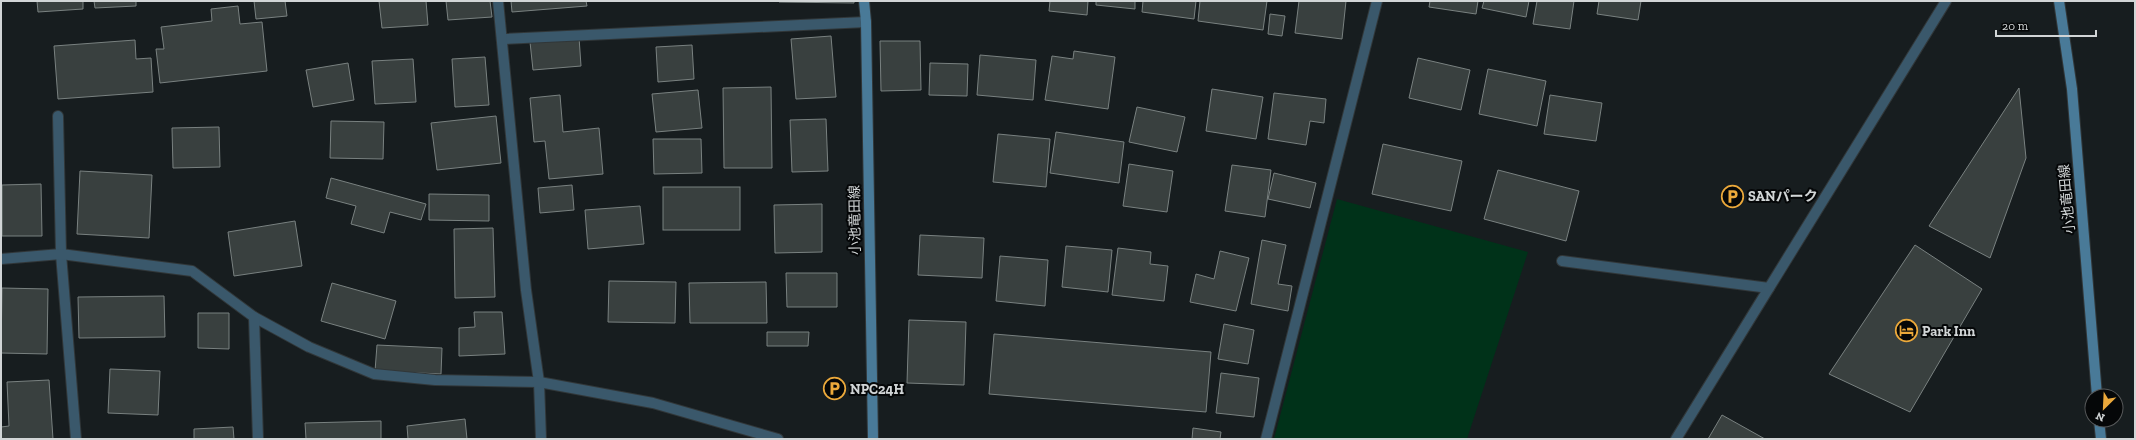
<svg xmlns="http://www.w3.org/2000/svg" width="2136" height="440" font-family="'Zilla Slab','Noto Sans JP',serif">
<rect width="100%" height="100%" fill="#171d1f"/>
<path fill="#003219" d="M1337,199L1528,252L1467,439H1274Z"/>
<g fill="#39403f" stroke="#798180">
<path d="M37,1H83V9L38,12Z"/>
<path d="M94,1H136V6L95,8Z"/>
<path d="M254,1H285L287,16L256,19Z"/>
<path d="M379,1H426L428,25L382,28Z"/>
<path d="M446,1H490L492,17L448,20Z"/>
<path d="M511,1H586L587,6L512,12Z"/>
<path d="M779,1H854V3L779,2Z"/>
<path d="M1050,1H1088L1087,15L1049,11Z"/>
<path d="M1096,1H1135V9L1096,5Z"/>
<path d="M1143,1H1196L1194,19L1142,12Z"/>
<path d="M1200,1H1267L1263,30L1198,21Z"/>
<path d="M1299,1H1346L1342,39L1295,33Z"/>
<path d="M1430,1H1478L1476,14L1429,7Z"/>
<path d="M1484,1H1529L1526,17L1482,8Z"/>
<path d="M1537,1H1574L1570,29L1533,24Z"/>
<path d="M1599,1H1641L1638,20L1597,14Z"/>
<path d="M238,6L240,24L262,22L267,71L160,83L156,49H164L161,27L212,21L211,9Z"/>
<path d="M1270,14L1285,16L1282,36L1268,34Z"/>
<path d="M831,36L836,97L796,99L791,39Z"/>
<path d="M579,37L581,66L533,70L530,42Z"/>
<path d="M135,40L136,59L151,58L153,92L58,99L54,46Z"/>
<path d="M880,41H920L921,90L881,91Z"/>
<path d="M692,45L694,79L658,82L656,47Z"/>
<path d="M1074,51L1115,57L1108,109L1045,100L1052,56L1073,59Z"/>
<path d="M980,55L1036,60L1033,100L977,95Z"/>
<path d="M485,57L489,105L455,107L452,59Z"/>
<path d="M1418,58L1470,70L1461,110L1409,98Z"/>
<path d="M413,59L416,102L375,104L372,61Z"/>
<path d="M348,63L354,100L313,107L306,70Z"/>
<path d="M930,63L968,64L967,96L929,95Z"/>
<path d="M1488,69L1546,81L1537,126L1479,114Z"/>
<path d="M771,87L772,168H724L723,88Z"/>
<path d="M2019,88L2026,158L1990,258L1929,226Z"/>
<path d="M1212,89L1263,97L1256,139L1206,131Z"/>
<path d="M698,90L702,128L656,132L652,94Z"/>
<path d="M1274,93L1326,99L1324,123L1310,121L1306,145L1268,139Z"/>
<path d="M560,95L563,132L599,128L603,174L549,179L545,141L534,142L530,98Z"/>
<path d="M1550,95L1602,103L1596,141L1544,134Z"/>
<path d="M1137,107L1185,117L1177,152L1129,142Z"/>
<path d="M496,116L501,163L437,170L431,123Z"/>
<path d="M826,119L828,171L792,172L790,120Z"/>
<path d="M331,121L384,122L383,159L330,158Z"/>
<path d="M219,127L220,167L173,168L172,128Z"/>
<path d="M1056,132L1124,142L1119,183L1050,173Z"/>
<path d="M998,134L1050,139L1046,187L993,182Z"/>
<path d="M653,139H701L702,173L654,174Z"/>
<path d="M1383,144L1462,161L1451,211L1372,194Z"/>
<path d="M1129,164L1173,171L1167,212L1123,206Z"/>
<path d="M1232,165L1271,170L1265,217L1225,211Z"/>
<path d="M1498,170L1579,191L1566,241L1484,219Z"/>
<path d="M80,171L152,175L149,238L77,234Z"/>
<path d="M1274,173L1316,183L1310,208L1268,199Z"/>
<path d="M331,178L426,204L421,220L390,212L384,233L351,224L356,206L326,198Z"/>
<path d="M41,184L42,236H2V185Z"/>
<path d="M572,185L574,210L540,213L538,188Z"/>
<rect x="663" y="187" width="77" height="43"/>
<path d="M429,194L489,195V221L429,220Z"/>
<path d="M822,204V252L775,253L774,205Z"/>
<path d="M640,206L644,244L588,249L585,210Z"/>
<path d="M295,221L302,266L234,276L228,232Z"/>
<path d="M493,228L495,297L455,298L454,229Z"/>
<path d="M920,235L984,238L982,278L918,275Z"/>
<path d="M1262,240L1286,245L1278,284L1292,286L1288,311L1251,304Z"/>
<path d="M1915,245L1982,289L1910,412L1829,374Z"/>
<path d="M1066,246L1112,250L1108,292L1062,287Z"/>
<path d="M1118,248L1151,252L1150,264L1168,266L1164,301L1112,295Z"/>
<path d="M1220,251L1249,258L1236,311L1190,302L1196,274L1214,279Z"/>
<path d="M1000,256L1048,260L1045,306L996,301Z"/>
<path d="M786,273H837V307H787Z"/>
<path d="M609,281L676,282L675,323L608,322Z"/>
<path d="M766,282L767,323H690L689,283Z"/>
<path d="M332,283L396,301L385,339L321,321Z"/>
<path d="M2,288L48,289L47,354L1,353Z"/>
<path d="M164,296L165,337L79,338L78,297Z"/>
<path d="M474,312H502L505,354L459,356V328L475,327Z"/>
<path d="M198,313H229V349L198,348Z"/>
<path d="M909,320L966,322L964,385L907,383Z"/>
<path d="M1224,324L1254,330L1248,364L1218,359Z"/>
<path d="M767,332H809L808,346H767Z"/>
<path d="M994,334L1211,352L1206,412L989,394Z"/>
<path d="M377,345L442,348L441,374L375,371Z"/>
<path d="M110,369L160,371L158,415L108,413Z"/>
<path d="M1221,373L1259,378L1254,417L1216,413Z"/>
<path d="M49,380L53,439H1V427L9,426L7,382Z"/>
<path d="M1722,415L1765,439H1708Z"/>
<path d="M465,419L467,439H408L407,426Z"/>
<path d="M381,421V439H306L305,423Z"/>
<path d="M233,427L234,439H194V429Z"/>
<path d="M1193,428L1221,432L1220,439H1192Z"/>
</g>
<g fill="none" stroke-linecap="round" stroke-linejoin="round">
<defs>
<path id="service" d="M503,39L866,22"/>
<g id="minor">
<path d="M498,1L526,290L539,382L541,439"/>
<path d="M58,116L61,254L76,439"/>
<path d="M1,259L61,254L192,271L254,317L309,347L374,374L435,380L539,382L653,403L778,439"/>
<path d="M1562,261L1769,288L1946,1"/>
<path d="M254,317L258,439"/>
<path d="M1266,439L1377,1"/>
<path d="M1676,439L1769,288"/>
</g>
<g id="secondary">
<path d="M864,1L866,22L873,439"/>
<path d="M2059,1L2072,89L2097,396"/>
<path d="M2099,420L2101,439"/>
</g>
</defs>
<use href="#service" stroke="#313739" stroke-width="12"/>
<use href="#minor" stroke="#313739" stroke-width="12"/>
<use href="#secondary" stroke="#313739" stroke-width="12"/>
<use href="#service" stroke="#3a586b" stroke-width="10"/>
<use href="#minor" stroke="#3a586b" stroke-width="10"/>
<use href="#secondary" stroke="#497a98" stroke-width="10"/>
</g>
<defs>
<symbol id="parking-ring" viewBox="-11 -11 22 22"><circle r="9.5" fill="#050708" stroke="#eca93b" stroke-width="1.5"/><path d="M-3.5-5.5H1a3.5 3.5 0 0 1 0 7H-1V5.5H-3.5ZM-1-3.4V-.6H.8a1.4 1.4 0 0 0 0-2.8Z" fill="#eca93b"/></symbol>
<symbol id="hotel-ring" viewBox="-11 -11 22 22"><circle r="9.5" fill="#050708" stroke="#eca93b" stroke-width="1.5"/><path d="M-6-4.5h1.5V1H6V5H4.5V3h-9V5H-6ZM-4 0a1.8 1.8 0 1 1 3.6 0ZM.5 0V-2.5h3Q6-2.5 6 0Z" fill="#eca93b"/></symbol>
</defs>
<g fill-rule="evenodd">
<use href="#parking-ring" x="1720" y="184" width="25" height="25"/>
<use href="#hotel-ring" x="1894" y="318" width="25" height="25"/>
<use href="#parking-ring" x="822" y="376" width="25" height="25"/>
</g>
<g text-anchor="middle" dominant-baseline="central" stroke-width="4" stroke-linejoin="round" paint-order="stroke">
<g font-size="14" font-weight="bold" fill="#d1d5d6" stroke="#050708" text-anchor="start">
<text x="1748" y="196">SANパーク</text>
<text x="1922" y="331">Park Inn</text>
<text x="850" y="389">NPC24H</text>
</g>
<g font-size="14" fill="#d1d5d6" stroke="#050708">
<text transform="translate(2067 199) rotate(-95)">小池竜田線</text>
<text transform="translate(855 220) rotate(-91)">小池竜田線</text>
</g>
</g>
<rect width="2136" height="440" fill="none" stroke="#d1d5d6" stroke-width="4"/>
<g transform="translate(2104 408) rotate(204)"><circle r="19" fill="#050708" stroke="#57595a"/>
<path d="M0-3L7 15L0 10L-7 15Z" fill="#eca93b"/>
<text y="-6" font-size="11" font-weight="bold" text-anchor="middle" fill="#d1d5d6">N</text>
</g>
<path d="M1996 30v6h100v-6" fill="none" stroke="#d1d5d6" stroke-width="2"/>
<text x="2002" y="30" font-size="12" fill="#d1d5d6" stroke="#050708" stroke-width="3" paint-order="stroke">20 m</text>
</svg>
